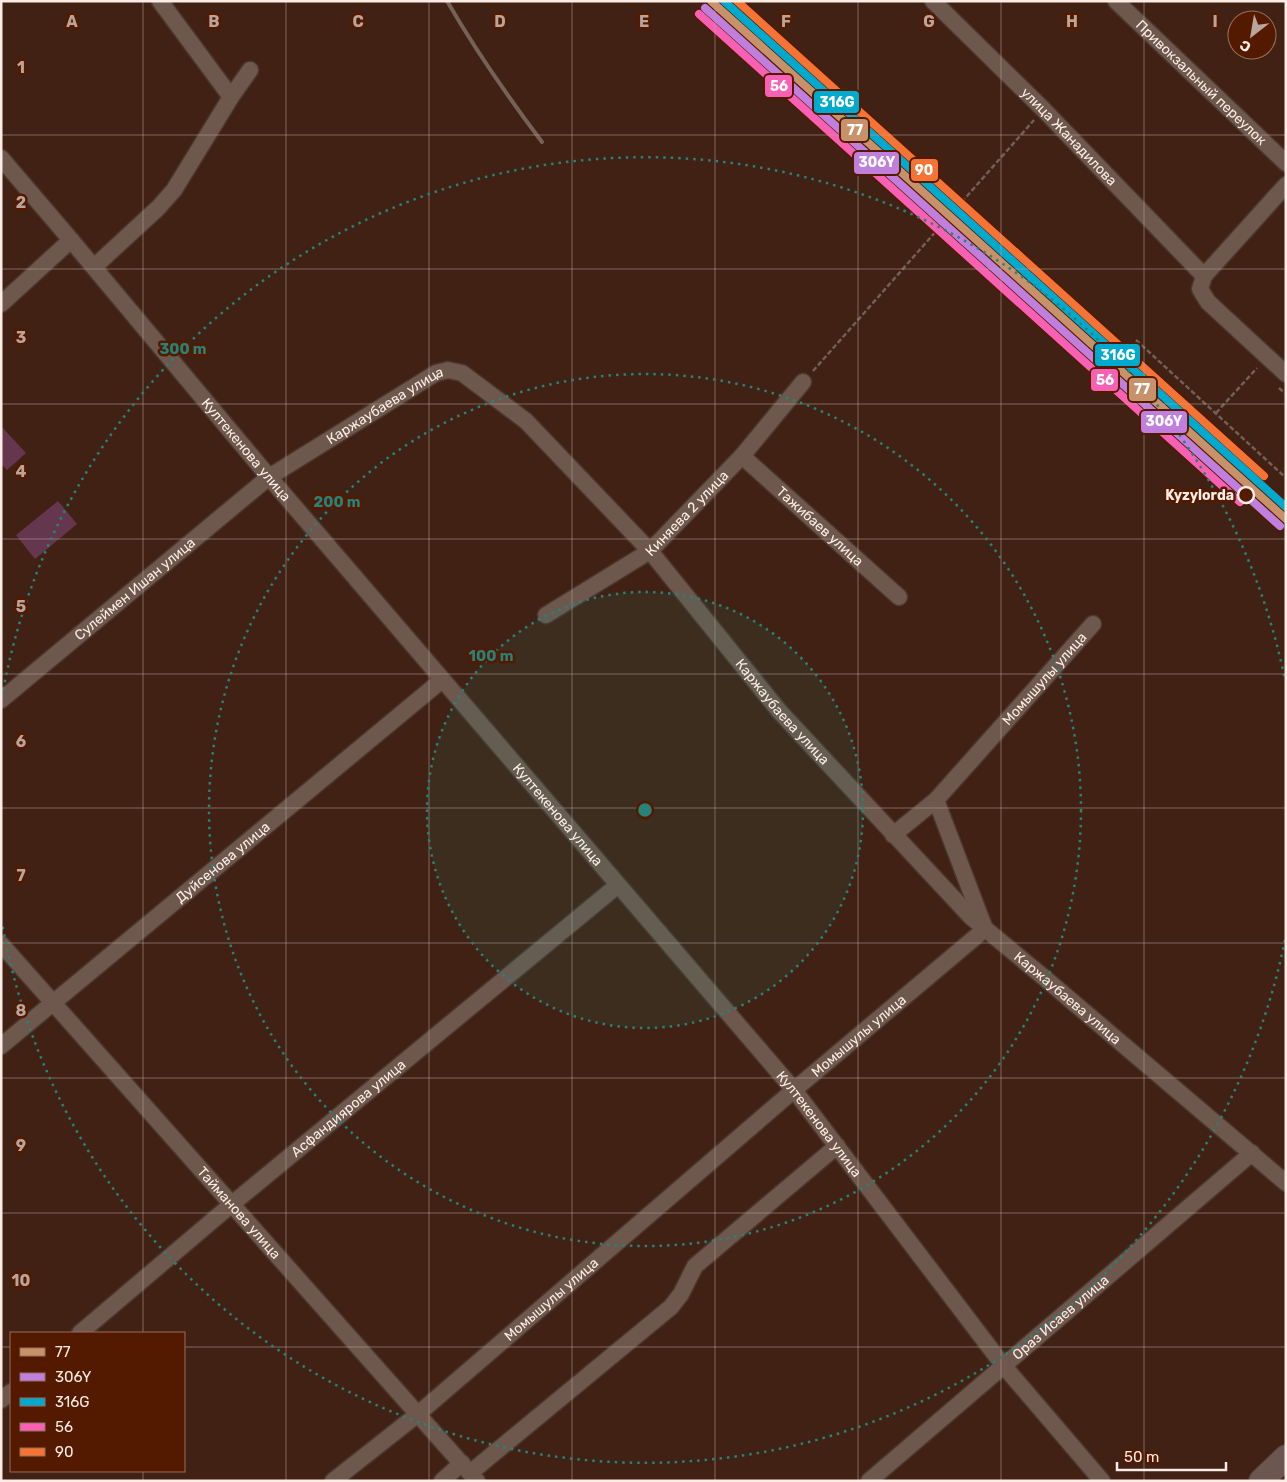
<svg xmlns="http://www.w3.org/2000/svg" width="1287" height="1482" font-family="Rubik,sans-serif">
<rect width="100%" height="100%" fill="#402113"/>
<g fill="#65374f">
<path d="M1,426L26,453L7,470L1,464Z"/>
<path d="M58,501L77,524L35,559L16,535Z"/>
</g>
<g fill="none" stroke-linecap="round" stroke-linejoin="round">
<defs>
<g id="street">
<path d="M160,1L231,97"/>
<path id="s1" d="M933,1L1043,109L1204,276"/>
<path id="s2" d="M1116,1L1286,163"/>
<path id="s3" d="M1,158L71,240L269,477L794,1090L1003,1365L1102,1481"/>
<path d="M1286,185L1204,276L1200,289L1208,302L1286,374"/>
<path d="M94,267L158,208L174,190L231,97L250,70"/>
<path d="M1,304L71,240"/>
<path id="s4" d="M742,456L899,597"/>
<path id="s5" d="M546,615L650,551L742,456L803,382"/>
<path id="s6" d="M1,700L269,477L436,373L448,370L462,373L526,421L650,551L780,712L971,917L1047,980L1286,1183"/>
<path d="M893,835L936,800"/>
<path id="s7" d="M1,944L477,1481"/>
<path id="s8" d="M1,1046L442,680"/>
<path id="s9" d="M80,1333L232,1204L618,885"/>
<path d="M1,1400L11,1392"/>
<path d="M470,1473L671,1307L681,1294L695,1266L837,1146"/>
<path id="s10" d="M333,1481L418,1414L794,1090L985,929L936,800L1093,624"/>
<path d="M442,1481L462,1463"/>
<path id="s11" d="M869,1481L1252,1153"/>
</g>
<path id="secondary" d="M1261,1481L1286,1457"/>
</defs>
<use href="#street" stroke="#4a372f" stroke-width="19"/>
<use href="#secondary" stroke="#4a372f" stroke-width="26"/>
<g stroke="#745f56" stroke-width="2.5" stroke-dasharray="5 2.5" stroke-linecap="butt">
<path d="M1136,340L1286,478"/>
<path d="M813,371L1034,120"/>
<path d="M1279,388L1286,394"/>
<path d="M1216,413L1257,368"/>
</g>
<use href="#street" stroke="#6e584d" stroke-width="16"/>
<use href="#secondary" stroke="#6c5750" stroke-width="24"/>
<path stroke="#766157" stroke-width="4" d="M447,1C476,51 508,97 542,142"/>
<defs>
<path id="rail-1" d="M711,1L1286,519"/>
<path id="rail-2" d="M705,8L1280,526"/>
<path id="rail-3" d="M724,1L1286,507"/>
<path id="rail-4" d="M699,14L1240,502"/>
<path id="rail-5" d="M737,1L1264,476"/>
</defs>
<use href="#rail-1" stroke="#531a00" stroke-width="11"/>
<use href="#rail-2" stroke="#531a00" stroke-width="11"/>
<use href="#rail-3" stroke="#531a00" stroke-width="11"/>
<use href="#rail-4" stroke="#531a00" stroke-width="11"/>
<use href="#rail-5" stroke="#531a00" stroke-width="11"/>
<use href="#rail-1" stroke="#c7916a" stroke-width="8"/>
<use href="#rail-2" stroke="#c07fdc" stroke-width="8"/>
<use href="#rail-3" stroke="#00a9ce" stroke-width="8"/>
<use href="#rail-4" stroke="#f860b3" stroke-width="8"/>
<use href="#rail-5" stroke="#f57335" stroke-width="8"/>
</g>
<path fill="none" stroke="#baa59c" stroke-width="1" stroke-opacity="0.55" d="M143,1V1333M286,1V1481M429,1V1481M572,1V1481M715,1V1481M858,1V1481M1001,1V1481M1144,1V1481M1,135H1286M1,269H1286M1,404H1286M1,539H1286M1,674H1286M1,808H1286M1,943H1286M1,1078H1286M1,1213H1286M1,1347H11M184,1347H1286M143,1471V1481"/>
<circle cx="645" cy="810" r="218" fill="#27827a" fill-opacity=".12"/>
<g fill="none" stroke="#27827a" stroke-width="2.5" stroke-dasharray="2.5 5">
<circle cx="645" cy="810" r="218"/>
<circle cx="645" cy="810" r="436"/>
<path d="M1285 940A653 653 0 0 1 2 923M2 697A653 653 0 0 1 1285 680"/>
</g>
<circle fill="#531a00" stroke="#fcece6" stroke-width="2.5" cx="1246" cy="495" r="8"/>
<g text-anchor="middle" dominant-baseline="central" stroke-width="5" stroke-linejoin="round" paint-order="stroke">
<g font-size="14" fill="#fcece6" stroke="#531a00">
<text stroke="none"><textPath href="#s2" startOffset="118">Привокзальный переулок</textPath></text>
<text stroke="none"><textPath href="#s1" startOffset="192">улица Жанадилова</textPath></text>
<text stroke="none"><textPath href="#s6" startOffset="485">Каржаубаева улица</textPath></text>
<text stroke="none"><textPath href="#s3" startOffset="381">Култекенова улица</textPath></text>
<text stroke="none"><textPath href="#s5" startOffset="175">Киняева 2 улица</textPath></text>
<text stroke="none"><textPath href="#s4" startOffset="105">Тажибаев улица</textPath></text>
<text stroke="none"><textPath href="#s6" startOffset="174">Сулеймен Ишан улица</textPath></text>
<text stroke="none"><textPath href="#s10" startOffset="1155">Момышулы улица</textPath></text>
<text stroke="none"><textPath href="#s6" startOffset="1040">Каржаубаева улица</textPath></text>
<text stroke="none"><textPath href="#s3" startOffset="861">Култекенова улица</textPath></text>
<text stroke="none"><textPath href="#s8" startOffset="288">Дуйсенова улица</textPath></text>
<text stroke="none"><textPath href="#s6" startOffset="1445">Каржаубаева улица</textPath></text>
<text stroke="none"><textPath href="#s10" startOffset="689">Момышулы улица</textPath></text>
<text stroke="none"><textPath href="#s9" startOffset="350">Асфандиярова улица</textPath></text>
<text stroke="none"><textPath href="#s3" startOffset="1266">Култекенова улица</textPath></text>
<text stroke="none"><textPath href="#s7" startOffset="359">Тайманова улица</textPath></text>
<text stroke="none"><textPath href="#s10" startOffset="284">Момышулы улица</textPath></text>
<text stroke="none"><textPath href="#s11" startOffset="252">Ораз Исаев улица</textPath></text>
</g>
<g font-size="14" font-weight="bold" fill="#fcece6" stroke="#531a00" text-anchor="end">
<text x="1234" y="495">Kyzylorda</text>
</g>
</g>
<g font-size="16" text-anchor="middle" font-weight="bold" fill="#baa59c" stroke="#531a00" stroke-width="5" stroke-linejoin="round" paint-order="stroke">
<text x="72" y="27">A</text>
<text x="214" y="27">B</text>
<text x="358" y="27">C</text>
<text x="500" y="27">D</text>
<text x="644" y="27">E</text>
<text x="786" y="27">F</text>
<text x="929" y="27">G</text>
<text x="1072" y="27">H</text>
<text x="1215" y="27">I</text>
<text x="21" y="73">1</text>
<text x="21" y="208">2</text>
<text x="21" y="343">3</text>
<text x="21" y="477">4</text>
<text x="21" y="612">5</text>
<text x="21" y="747">6</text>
<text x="21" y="881">7</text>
<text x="21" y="1016">8</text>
<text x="21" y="1151">9</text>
<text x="21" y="1286">10</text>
</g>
<circle cx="645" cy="810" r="8" fill="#27827a" stroke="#531a00" stroke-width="2.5"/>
<g font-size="15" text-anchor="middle" font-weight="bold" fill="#27827a" stroke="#531a00" stroke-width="5" stroke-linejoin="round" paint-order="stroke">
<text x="183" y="354">300 m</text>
<text x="337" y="507">200 m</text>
<text x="491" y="661">100 m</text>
</g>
<g stroke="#531a00" stroke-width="2">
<rect x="764" y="74" width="29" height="24" rx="5" fill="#f860b3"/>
<rect x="813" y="90" width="47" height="24" rx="5" fill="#00a9ce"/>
<rect x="840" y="118" width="29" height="24" rx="5" fill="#c7916a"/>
<rect x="853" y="151" width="47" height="24" rx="5" fill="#c07fdc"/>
<rect x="910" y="158" width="29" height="24" rx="5" fill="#f57335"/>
<rect x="1094" y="343" width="47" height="24" rx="5" fill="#00a9ce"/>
<rect x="1090" y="368" width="29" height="24" rx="5" fill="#f860b3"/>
<rect x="1128" y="377" width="29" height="25" rx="5" fill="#c7916a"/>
<rect x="1140" y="410" width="48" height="24" rx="5" fill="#c07fdc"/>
</g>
<g font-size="14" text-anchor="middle" font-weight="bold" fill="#fff">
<text x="779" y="91">56</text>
<text x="837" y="107">316G</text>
<text x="855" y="135">77</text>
<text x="877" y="167">306Y</text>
<text x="924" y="175">90</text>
<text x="1118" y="360">316G</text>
<text x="1105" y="385">56</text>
<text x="1142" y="394">77</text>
<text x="1164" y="426">306Y</text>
</g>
<rect width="1287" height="1482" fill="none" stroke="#fcece6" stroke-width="5"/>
<rect x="10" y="1332" width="175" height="140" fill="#531a00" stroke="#976e5c"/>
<rect x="20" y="1348" width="25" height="8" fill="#c7916a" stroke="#976e5c"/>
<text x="55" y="1357" font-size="15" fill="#fcece6">77</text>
<rect x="20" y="1373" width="25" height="8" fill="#c07fdc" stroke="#976e5c"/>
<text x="55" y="1382" font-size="15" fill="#fcece6">306Y</text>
<rect x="20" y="1398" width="25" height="8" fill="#00a9ce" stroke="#976e5c"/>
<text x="55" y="1407" font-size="15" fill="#fcece6">316G</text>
<rect x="20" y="1423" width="25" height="8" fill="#f860b3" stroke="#976e5c"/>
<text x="55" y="1432" font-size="15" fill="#fcece6">56</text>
<rect x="20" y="1448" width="25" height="8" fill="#f57335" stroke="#976e5c"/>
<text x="55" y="1457" font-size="15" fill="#fcece6">90</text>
<g transform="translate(1252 35) rotate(211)"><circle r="24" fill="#531a00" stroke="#976e5c"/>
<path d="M0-4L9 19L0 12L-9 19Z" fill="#baa59c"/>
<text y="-8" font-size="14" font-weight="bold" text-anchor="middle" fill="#fcece6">С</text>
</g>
<path d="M1117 1462v8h109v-8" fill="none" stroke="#fcece6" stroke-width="2.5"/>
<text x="1124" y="1462" font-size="15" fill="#fcece6" stroke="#531a00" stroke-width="4" paint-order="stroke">50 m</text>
</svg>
